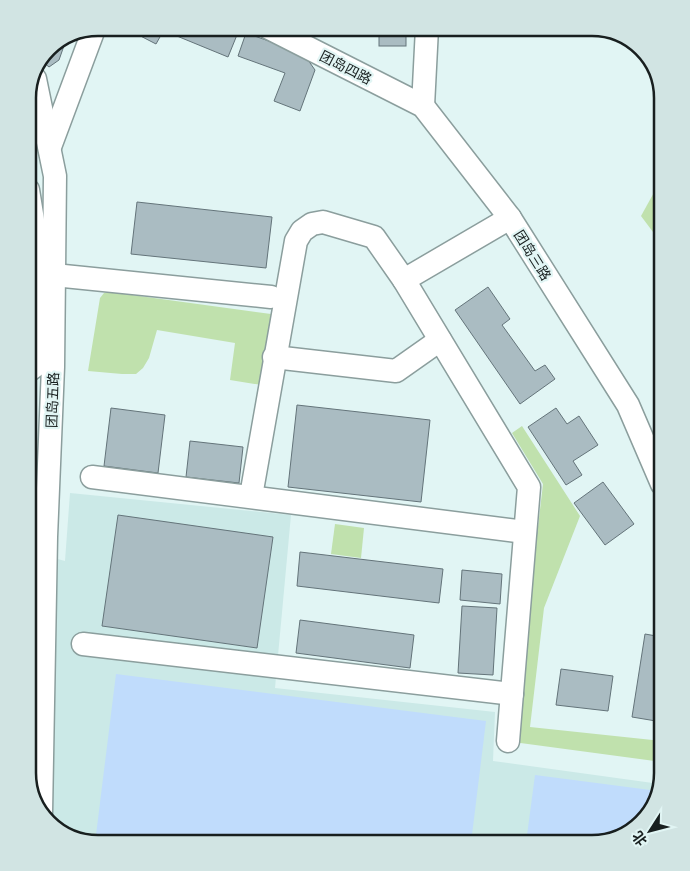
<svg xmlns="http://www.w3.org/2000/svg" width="690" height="871" font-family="Lato,'Noto Sans SC',sans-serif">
<rect width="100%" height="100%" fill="#e1f5f4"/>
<path fill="#cbe9e7" d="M70,493L291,515L275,688L495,712L493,761L660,784L653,808L631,832L592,843H94L63,834L39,812L28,773V551L65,561Z"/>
<g fill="#c0e1ad">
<path d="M662,178V244L641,216Z"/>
<path d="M110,292L271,314L261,385L230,380L235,343L157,330L149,358L143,368L136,374H122L88,371L100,298L104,293Z"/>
<path d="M522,426L580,516L544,608L530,727L662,741V762L513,742L543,484L512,433Z"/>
<path d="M335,524L364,528L361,558L331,554Z"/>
</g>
<g fill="#c0dcfc">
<path d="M116,674L486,721L471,843H95Z"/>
<path d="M535,775L658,791L653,808L631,832L592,843H526Z"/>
</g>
<g fill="#aabcc2" stroke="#64747a">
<path d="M125,28H165L156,44Z"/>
<path d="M174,28H232L239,30L228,57L172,34Z"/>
<rect x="379" y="28" width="27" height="18"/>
<path d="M246,33L303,53L315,70L300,111L274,101L285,73L238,56Z"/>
<path d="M66,40L59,60L49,67L43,62L51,45Z"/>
<path d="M137,202L272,217L266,268L131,254Z"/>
<path d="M488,287L510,319L502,325L535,371L545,365L555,379L520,404L455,310Z"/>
<path d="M297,405L430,420L421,502L288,487Z"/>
<path d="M111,408L165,415L158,473L104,466Z"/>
<path d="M556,408L567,424L579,416L598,445L573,461L582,475L566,485L528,427Z"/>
<path d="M190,441L243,447L239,483L186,477Z"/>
<path d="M603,482L634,524L605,545L574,503Z"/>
<path d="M118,515L273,537L257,648L102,626Z"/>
<path d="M300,552L443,569L439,603L297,586Z"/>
<path d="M462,570L502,574L500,604L460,600Z"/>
<path d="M462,606L497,608L493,675L458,673Z"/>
<path d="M300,620L414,635L410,668L296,653Z"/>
<path d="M645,634L662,637V722L632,717Z"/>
<path d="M561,669L613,676L608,711L556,705Z"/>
</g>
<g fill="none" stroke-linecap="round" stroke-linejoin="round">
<defs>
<g id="minor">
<path d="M269,28L423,106L510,218L628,405L662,484"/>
<path d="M35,79L55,176L53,367L46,537L41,813"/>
<path d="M423,106L427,28"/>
<path d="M50,147L94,29"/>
<path d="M54,275L271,297"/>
<path d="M404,280L529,487L508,741"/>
<path d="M274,357L396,371L440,340"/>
<path d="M28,371L35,366L33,220L28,190"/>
<path d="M92,477L525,532"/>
<path d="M251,496L296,241L302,231L312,224L323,222L374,237L404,280L510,218"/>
<path d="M83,644L512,694"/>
</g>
</defs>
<use href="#minor" stroke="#8b9e9d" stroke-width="25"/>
<use href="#minor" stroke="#fff" stroke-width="22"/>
</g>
<g text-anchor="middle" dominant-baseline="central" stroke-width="4.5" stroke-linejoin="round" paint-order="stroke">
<g font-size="14" fill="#181f1f" stroke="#e1f5f4">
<text transform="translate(346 67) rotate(27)">团岛四路</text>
<text transform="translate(533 255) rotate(58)">团岛三路</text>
<text transform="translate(52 400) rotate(-88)">团岛五路</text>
</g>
</g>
<path d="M0 0H690V871H0ZM98 36H592A62 62 0 0 1 654 98V773A62 62 0 0 1 592 835H98A62 62 0 0 1 36 773V98A62 62 0 0 1 98 36Z" fill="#d1e4e3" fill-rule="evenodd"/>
<path fill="none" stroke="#181f1f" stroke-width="2.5" d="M98 36H592A62 62 0 0 1 654 98V773A62 62 0 0 1 592 835H98A62 62 0 0 1 36 773V98A62 62 0 0 1 98 36Z"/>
<g transform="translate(650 831) rotate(234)" stroke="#e1f5f4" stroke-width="4" paint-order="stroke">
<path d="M0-4L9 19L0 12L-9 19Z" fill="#181f1f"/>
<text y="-8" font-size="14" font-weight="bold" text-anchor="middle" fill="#181f1f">北</text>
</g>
</svg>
